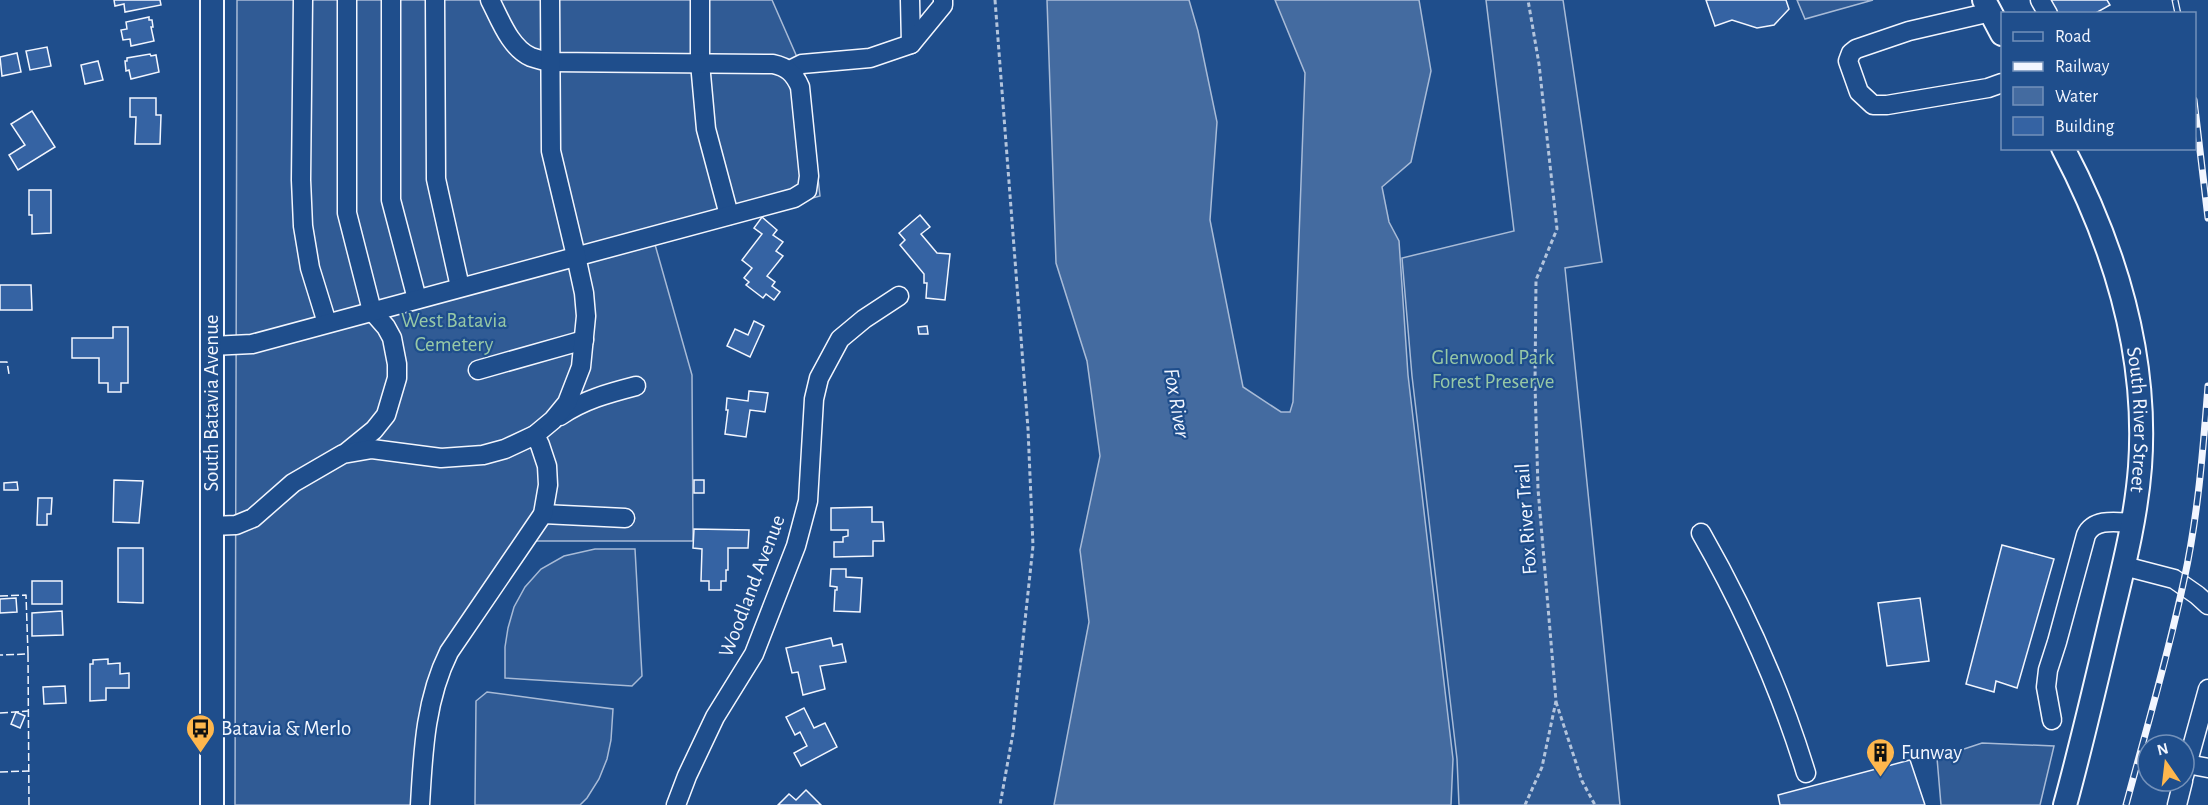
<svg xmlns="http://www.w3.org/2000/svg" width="2208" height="805" font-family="'Alegreya Sans',sans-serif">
<rect width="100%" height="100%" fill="#1f4e8c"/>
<g fill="#305b95" stroke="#a8bbd7" stroke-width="1.5">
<path d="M237,0H772L807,80L820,196L654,241L692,375L693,541H518L444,650L412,805H235Z"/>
<path d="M1486,0H1563L1602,262L1565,268L1620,805H1459L1457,759L1412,376L1402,258L1514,231Z"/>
<path d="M1797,0H1873L1805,19Z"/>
<path d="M595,549H635L642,676L632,686L505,678V647L508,628L514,607L525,587L541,569L564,556Z"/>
<path d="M487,692L613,709L611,740L607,759L599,779L587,798L580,805H475L476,701Z"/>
<path d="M1982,743L2054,746L2040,805H1941L1937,758Z"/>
</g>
<path fill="#446ba0" stroke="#a8bbd7" stroke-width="1.5" d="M1047,0H1189L1198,31L1217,122L1210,220L1243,387L1281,412H1290L1293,402L1305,73L1275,0H1419L1431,71L1411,162L1382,187L1389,222L1399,241L1408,375L1453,759L1451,805H1054L1089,622L1080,550L1100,456L1087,361L1056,263Z"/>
<g fill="#3563a3" stroke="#f2f6ff" stroke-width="1.5">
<path d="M114,0H160L161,5L125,12L124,4L115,6Z"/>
<path d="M1706,0H1786L1789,9L1774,25L1757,28L1732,20L1715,26Z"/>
<path d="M2050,0H2107L2110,5L2094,14H2058Z"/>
<path d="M149,17V20H152L153,27H151L154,41L131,46L130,39L123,40L121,30L127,29L126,22Z"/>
<path d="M47,47L51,66L30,70L26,51Z"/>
<path d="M17,53L21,72L2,76L0,57Z"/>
<path d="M150,54L151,56L156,55L159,72L131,79L129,70L126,71L125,61H127V58Z"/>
<path d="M98,61L103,80L85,84L81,65Z"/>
<path d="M130,98H156V115H161L160,144H135L136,117H130Z"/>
<path d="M32,111L55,147L18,170L9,155L25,145L11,124Z"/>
<path d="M29,190H51V233L32,234V215H29Z"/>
<path d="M920,215L930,227L921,234L937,253L950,254L945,300L926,298L927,283H924V274L900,245L905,240L899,233Z"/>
<path d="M762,217L777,230L773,235L783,242L776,251L783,256L767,276L775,282L772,286L780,292L774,300L766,294L763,298L746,285L749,282L744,278L752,268L742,260L762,234L754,228Z"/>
<path d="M0,285H31L32,310H0Z"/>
<path d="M754,321L764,326L750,357L727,346L735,329L748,335Z"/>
<path d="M927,326L928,334H919L918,327Z"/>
<path d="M113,327H128V383H121V392H108V383H99V358H72V338H113Z"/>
<path d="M749,391L768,393L765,412L750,410L746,437L725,434L728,410H726L727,398L748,401Z"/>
<path d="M114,480L143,481L139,523L113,522Z"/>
<rect x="694" y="480" width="10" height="13"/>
<path d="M17,482L18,490H4V483Z"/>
<path d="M38,498H52L51,514H47V525H37Z"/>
<path d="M872,507V522H883L884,541H873V556L834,557V542H843V537L848,536V530H831V508Z"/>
<path d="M694,529L749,530L748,548H728V570H726V581H721V590H709V581H701L702,549L693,548Z"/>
<path d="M2002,545L2054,559L2017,688L1996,681L1994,692L1966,684Z"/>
<path d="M118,548H143V603L118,602Z"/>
<path d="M831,569H846V577L862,578L860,612L834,611L835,590H837V587L830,586Z"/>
<rect x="32" y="581" width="30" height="23"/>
<path d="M16,598L17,612L0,613V599Z"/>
<path d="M1920,598L1929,661L1887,666L1878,603Z"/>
<path d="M62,611L63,635L32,636V613Z"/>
<path d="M831,638L833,646L842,644L846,662L820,666L825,689L803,695L798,672L792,673L786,648Z"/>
<path d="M108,659V664L120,663V674L129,673V688H106V700L90,701V664H93V660Z"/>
<path d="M65,686L66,703L44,704L43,687Z"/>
<path d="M804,708L814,728L825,723L837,747L801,766L794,753L807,746L800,732L795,735L786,717Z"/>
<path d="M16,712L25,716L20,728L11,724Z"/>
<path d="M1910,760L1925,805H1780L1778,795Z"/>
<path d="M806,790L821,805H778L789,794L796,800Z"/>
</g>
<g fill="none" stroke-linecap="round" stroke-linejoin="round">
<defs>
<g id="minor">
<path d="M303,0L301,180L303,226L310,268L327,323"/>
<path d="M347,0V213L372,311L386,327L392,338L397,364V378L386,415L374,430L347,452"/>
<path d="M391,0V200L417,299"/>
<path d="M435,0L436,179L460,287"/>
<path d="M700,0V63L706,129L729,215"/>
<path d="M910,0L911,44"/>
<path d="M2040,0L2048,14"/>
<path d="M1991,12L1909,31L1856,49L1851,53L1848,61L1859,92L1873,105H1887L1988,88L2002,83"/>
<path d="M790,70L802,64L870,58L911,44L943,5V0"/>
<path d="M211,346L252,344L794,198L807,190L809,176L800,87C794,73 787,67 773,64L550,62C544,61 537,59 531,57C510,48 500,19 490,0"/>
<path d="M478,370L584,340"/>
<path d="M560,416C583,400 609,393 636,386"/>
<path d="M543,514L625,518"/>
<path d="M211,526L236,525L253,518L293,483L343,454L372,449L441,458L483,455L505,449L535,435L553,420L567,403L581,367L586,316L584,293L576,256L551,151L550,0"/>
<path d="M1701,533C1745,610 1780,688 1806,773"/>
<path d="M2124,566L2174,579L2197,595L2208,605"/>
<path d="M2052,720L2046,687L2048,670L2057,642L2086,535C2094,518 2116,522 2133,523"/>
<path d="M2187,764L2208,768"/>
<path d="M2184,776L2208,689"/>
<path d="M420,805C423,753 425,700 449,652L543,514L548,485L547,466L540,445L535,435"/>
<path d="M676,805L687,776L715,717L754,654L796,546L808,501L814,399L819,378L840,339L864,319L899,296"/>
<path d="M2177,805L2183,781"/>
</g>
<g id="major">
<path d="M212,0V805"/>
<path d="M1984,0L2002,34"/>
<path id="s1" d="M2063,148C2115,247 2148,355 2140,467C2136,519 2123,569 2111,619C2096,682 2082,743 2065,805"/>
</g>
</defs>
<use href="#minor" stroke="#f2f6ff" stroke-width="21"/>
<use href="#major" stroke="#f2f6ff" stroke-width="26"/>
<g stroke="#b3c4dc" stroke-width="3" stroke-dasharray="4.5 3" stroke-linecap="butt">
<path d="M995,0L1028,429L1033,546L1013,733L1000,805"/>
<path d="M1556,702L1582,781L1595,805"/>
<path d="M1525,805L1542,767L1556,701L1538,489L1535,384L1536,280L1557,229L1539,64L1528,0"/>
</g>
<use href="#minor" stroke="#1f4e8c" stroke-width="18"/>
<use href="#major" stroke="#1f4e8c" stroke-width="22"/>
<defs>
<g id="rail">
<path d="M2175,0L2178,14"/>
<path d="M2194,100L2208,218"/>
<path d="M2126,805C2146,730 2168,656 2184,580C2198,516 2203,450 2208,386"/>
</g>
</defs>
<use href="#rail" stroke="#f2f6ff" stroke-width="7"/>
<use href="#rail" stroke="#1f4e8c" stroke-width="4.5" stroke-dasharray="14" stroke-linecap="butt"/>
<g stroke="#f2f6ff" stroke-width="1.5" stroke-dasharray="8 3" stroke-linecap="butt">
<path d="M0,362H7L9,374"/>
<path d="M0,596L26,595L28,654L0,655"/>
<path d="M28,654L29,805"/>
<path d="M0,713L28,711"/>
<path d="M0,772L29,771"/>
</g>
</g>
<defs>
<symbol id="bus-pin" viewBox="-11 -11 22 30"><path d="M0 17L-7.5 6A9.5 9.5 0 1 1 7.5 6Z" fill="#ffb74d" stroke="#1f4e8c"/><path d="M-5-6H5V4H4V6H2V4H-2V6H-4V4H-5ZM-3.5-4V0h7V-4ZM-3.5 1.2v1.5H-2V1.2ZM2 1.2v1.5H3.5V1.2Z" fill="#111"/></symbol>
<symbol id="building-pin" viewBox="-11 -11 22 30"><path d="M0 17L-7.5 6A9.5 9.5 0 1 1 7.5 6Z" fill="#ffb74d" stroke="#1f4e8c"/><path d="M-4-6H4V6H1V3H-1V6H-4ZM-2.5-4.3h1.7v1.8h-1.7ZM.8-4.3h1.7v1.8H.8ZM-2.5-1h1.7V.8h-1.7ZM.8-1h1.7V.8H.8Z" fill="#111"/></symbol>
</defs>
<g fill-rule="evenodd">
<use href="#bus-pin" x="184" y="712" width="33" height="45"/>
<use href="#building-pin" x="1864" y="736" width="33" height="45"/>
</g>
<g text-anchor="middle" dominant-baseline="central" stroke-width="4.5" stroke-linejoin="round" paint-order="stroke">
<g font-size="21" fill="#97c8a6" stroke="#1f4e8c">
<text x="454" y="320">West Batavia<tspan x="454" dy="24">Cemetery</tspan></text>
<text x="1493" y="357">Glenwood Park<tspan x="1493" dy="24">Forest Preserve</tspan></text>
</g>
<g font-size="21" fill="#f2f6ff" stroke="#1f4e8c">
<text transform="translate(211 403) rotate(-90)">South Batavia Avenue</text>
<text stroke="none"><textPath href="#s1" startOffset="285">South River Street</textPath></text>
<text transform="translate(1526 519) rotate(-94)">Fox River Trail</text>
<text transform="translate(752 586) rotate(-69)">Woodland Avenue</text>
</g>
<g font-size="21" fill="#f2f6ff" stroke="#1f4e8c" text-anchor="start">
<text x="221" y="728">Batavia &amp; Merlo</text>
<text x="1901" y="752">Funway</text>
</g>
<g font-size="22" font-style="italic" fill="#f2f6ff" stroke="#1f4e8c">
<text transform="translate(1177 403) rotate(80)">Fox River</text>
</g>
</g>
<rect x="2001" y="12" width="195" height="138" fill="#1f4e8c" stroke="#7391ba" stroke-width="1.5"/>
<rect x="2013" y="32" width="30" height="9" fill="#1f4e8c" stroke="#7391ba" stroke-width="1.5"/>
<text x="2055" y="42" font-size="18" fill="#f2f6ff">Road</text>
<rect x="2013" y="62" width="30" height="9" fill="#f2f6ff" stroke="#7391ba" stroke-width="1.5"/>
<text x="2055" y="72" font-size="18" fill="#f2f6ff">Railway</text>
<rect x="2013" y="87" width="30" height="18" fill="#446ba0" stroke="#7391ba" stroke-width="1.5"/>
<text x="2055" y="102" font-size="18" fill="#f2f6ff">Water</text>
<rect x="2013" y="117" width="30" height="18" fill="#3563a3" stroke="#7391ba" stroke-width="1.5"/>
<text x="2055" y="132" font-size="18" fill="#f2f6ff">Building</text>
<g transform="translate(2166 763) rotate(346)"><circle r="28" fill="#1f4e8c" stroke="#7391ba" stroke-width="1.5"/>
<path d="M0-4.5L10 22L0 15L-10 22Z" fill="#ffb74d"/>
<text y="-9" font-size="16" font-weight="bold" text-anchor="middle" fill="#f2f6ff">N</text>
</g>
</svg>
